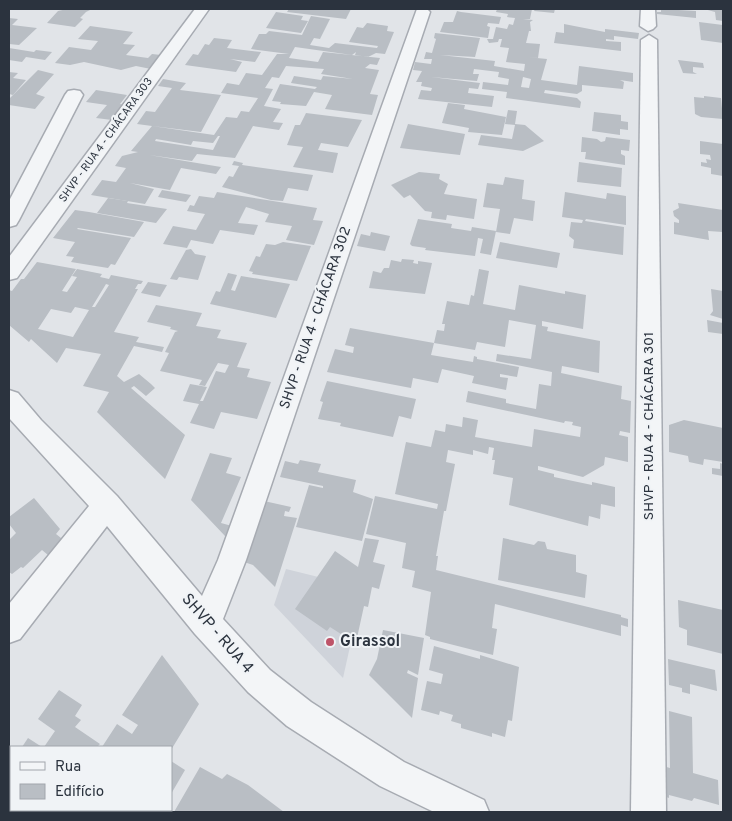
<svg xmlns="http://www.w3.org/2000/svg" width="732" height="821" font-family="Overpass,sans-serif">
<rect width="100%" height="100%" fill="#e1e4e8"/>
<path fill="#cfd3da" d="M286,569L363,588L343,678L274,605Z"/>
<g fill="#b9bec4" fill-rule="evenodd">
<path d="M67,9L84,10L92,9L86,12L80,18L83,19L75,27L47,23L58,11Z"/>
<path d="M289,9H351L346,19L287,12Z"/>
<path d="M497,9H532L530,19H523L533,20L530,22L531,31H529L526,43L540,44L538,58L527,57L547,59L541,80L577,85L579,66L633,73V82L620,80L624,82L623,89L582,85V91L577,94L545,90L544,93L577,98L581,102L580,108L506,98L507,92L482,89L483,82L508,85L509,79L498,77L499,72L474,69L473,74H479L477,81L431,77L480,83L478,89L469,88L468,93L494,96L492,107L418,99L421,90L431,91L432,88L421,86L422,82H416L422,71L413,70L415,62L431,64L432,59H424L426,52L432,53L436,39L434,38L435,33L480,38L475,57L440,55L495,61L494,66L524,71L525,64L506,62L509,48L500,47L502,39H499L498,42L489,43L487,39H493L496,27L507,29L509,24L513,25L515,18L507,17L508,14L496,12ZM523,77L531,79L529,88L521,87Z"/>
<path d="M535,9H555L554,13L534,11Z"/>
<path d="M661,9L696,11V18L657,14V12H661Z"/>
<path d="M704,9H723V21L716,20L715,12Z"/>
<path d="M457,11L461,12L501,17L499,24L488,23L487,26L490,27L488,38L440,32L444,22H453Z"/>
<path d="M276,12L303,16L301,20L308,21L301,33L266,28Z"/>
<path d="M311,16L330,19L320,39L314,38L310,45L329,48L335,43L377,48L378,46L349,42L357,27L363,28L367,23L388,26L387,31L394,32L385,54L376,53L368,57L355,55L356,52L352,55L295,47L289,58L318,62L323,52L380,58L377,65L370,64L365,68L379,70L370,94L378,95L372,115L325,109L332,95L314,92L306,106L280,104L281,102L272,101L280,84L315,89L317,87L291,83L294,76L321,80L323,76L353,79L321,74L324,69L286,66L279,78L272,77L265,88L273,89L264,106L281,109L273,122L283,123L279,130L253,126L235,158L197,154L192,161L149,155L221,167L216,174L181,168L170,190L130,183L154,189L145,204L91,195L102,180L116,182L126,168L115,166L122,156L138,152L131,151L152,126L137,124L146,111L155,112L172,88L158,86L163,79L186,83L180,90L221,95L201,132L152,126L214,135L226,117L237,118L241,111L249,112L258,98L221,93L227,83L239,85L246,73L262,75L277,54H289L251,49L259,34H266L269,31L302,35ZM218,136H220L213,150L155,141L156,139L191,145L193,141L213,143Z"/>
<path d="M9,18L18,19L12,25L37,28L19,45L9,44Z"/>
<path d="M699,22L723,25V43L701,40Z"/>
<path d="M564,24L605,32V29L639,33L638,39L614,36V40L606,39V41L621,42V51L554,43L556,32L564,33Z"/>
<path d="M90,26L133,32L123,44L135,45L126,55L148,58L152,54L161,55L151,69L136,66L121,70L84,62L70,65L55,63L69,47L91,50L98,41L78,39Z"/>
<path d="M214,38L232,40L227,48L261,52L255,62L230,59L242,62L236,72L185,65L193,54L198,55L205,44L209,45Z"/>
<path d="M9,48L34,52L36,50L52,52L45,60L26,57L22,62L9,60Z"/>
<path d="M678,60L703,63L704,68L693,67V72L697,74L683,73Z"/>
<path d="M38,70L54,74L36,94L45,97L35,109L9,105V99Z"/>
<path d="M9,72L18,73L13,78L26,80L13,95L9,94Z"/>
<path d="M96,90L127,95L120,104L124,105L112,120L96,118L107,105L86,102Z"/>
<path d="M704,96L721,98L723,119L701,117L695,114L694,97L704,98Z"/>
<path d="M448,103L465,105L464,109L506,117L502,135L468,132L469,128L442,123Z"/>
<path d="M508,110L517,111L515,124L525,125L544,141L523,151L478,145L481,135L512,139L515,125L505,124Z"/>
<path d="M594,112L621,115V121L628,122V130L620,129V135L592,131Z"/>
<path d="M306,113L362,120L348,147L321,143L318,150L338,153L333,173L293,167L303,147L287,145L295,125H300Z"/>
<path d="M408,124L465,134L460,155L400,148Z"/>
<path d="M582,137L597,139L601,142L605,141L606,137L630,140L629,151L621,150V154L625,156V165L585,159L586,152H581Z"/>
<path d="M700,141L723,144V176L711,174V168L701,166V162L707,163L706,159L711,160L710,155L700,154Z"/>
<path d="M234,161L243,163L242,165L313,175L308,191L288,188L283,201L271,200L222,187L229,176L233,177L239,166L232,165Z"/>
<path d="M579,162L622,168L621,187L577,182Z"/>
<path d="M419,172L440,174L439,179L448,184L444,194L477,199L474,219L447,215L446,220L431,218L432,212L425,211L410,195L404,198L391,185Z"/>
<path d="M505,177L524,180L522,199L535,201L533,221L514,218L510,234L496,232L500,209L483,207L487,183L503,185Z"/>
<path d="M162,190L191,195L186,202L158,197Z"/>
<path d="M217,192L317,208L313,220L323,221L314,245L286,240L292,226L265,222L269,214L246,207L238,223L258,225L254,235L220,230L213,244L191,240L187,248L163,244L173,226L196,230L205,214L187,211L190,205L194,206L199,196L214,198Z"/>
<path d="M565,192L606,199L607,193L626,196V225L586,219L585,221L624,227L623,255L573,248L574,240L569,236L571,222L582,223L583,220L562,217Z"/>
<path d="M108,198L128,201L127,203L167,209L156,223L97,213Z"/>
<path d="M678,203L723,210V232L708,231L709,240L674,234V222L679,223V220L674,216L673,211L679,208Z"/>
<path d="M75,210L89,212L144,222L134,237L78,228L77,229L131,238L115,265L111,264L108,268L71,262L74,257L66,256L75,242L53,238Z"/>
<path d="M418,219L452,224L451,228L471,231L472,227L496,231L491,255L480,253L483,239L478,238L475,256L425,250L426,248L412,246L410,244Z"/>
<path d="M371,232L390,236L385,251L357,246L361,234L370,236Z"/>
<path d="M283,242L311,246L297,281L252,274L253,272L249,271L256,256L260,257L266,244L275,245Z"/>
<path d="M500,242L560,253L557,268L496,258Z"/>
<path d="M191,249L195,254L206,256L198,280L179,277L177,280L170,279L186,250Z"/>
<path d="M402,259L414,260L413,263L418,264V261L432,263L425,294L369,288L373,271L381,273L384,268H389L391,260L401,262Z"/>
<path d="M37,262L76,269L62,291L67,292L77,277L72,276L77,269L102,274L100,277L109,279L111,275L143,281L141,284H138L135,289H138L114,332L139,337L136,342L164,347L162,352L134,346L117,376L124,382L139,374L151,384L155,388L146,396L134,386L131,388L185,435L165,479L97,412L109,392L83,386L101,354L66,348L57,363L31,339L29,342L9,325V290L12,291L21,279H24ZM106,284L109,285L95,307H92ZM75,307L89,310L73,337L38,329L51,309L71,313Z"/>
<path d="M479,269L489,271L483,304L515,310L519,285L565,294V291L586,295L583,329L542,321V326L548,327L547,331L600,341L599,373L562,366L561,373L622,386L621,399L631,401L630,433L620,431L619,435L628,437V462L605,457L604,465L583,477L538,466V470L554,474V477L592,485V482L615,487V507L601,504L600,519L589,516L588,526L509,505L513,478L493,474L495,460H492L494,448L489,447L488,454L473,450V455L448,450L446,462L455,464L446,511H444L436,556H438L436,570L621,615V617L628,619V627L621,625V636L495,604L492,628L497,629L493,655L430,639V637L425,635L431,592L412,587L415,571L402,568L406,543L366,534L375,496L437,509L438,504L395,494L406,442L431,447L435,430L445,432L446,424L462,427L463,417L478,420L475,437L532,447L534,429L580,437L581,427L572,425L573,422L565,421L564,423L466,402L468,391L506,399V403L536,409L539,384L551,386L552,372L496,361L497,354L531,359L536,325L509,320L505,347L477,342L475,350L434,343L437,330L444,331L445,324H442L447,301L469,305L471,295L474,296Z"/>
<path d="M228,273L237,275L231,290L235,291L241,276L290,284L276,318L210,304L216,291L220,292Z"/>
<path d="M148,282L167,285L160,297L141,293Z"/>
<path d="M711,289L723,291V319L710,315L713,311Z"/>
<path d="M156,305L202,313L196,326L221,330L217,338L247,343L237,367L250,369L247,377L271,382L257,419L221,412L214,429L190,423L199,404L183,401L190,384L207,387L200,401H203L216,371L225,373L229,365L218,363L205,386L199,385L202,380L160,371L169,353L165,352L175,332L178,331L170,329L171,327L147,322Z"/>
<path d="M707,320L723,323V334L708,332Z"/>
<path d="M350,328L434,343L431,355L473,362L474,356L477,357V359L519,367L517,377L500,374V377L508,378L506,390L472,383L474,376L442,369L438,383L413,378L411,388L327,372L335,349L353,353L354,347L345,345Z"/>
<path d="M327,381L416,399L411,419L399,416L393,437L340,426L341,423L318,419L323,402L320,401Z"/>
<path d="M684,420L723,428V462L704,459L703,465L689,462L688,456L669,452V425Z"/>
<path d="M210,453L232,458L226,473L241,477L221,523L254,532L264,501L291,507L289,512L285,511L284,516L297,518L275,587L253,565L244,562L250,545L225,536L191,500Z"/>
<path d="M300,460L321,464L318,472L356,480L353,492L373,499L362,541L296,527L309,485L323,488V486L280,477L285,461L298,464Z"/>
<path d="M720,463L723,464V476L712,474V468L720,469Z"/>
<path d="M34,498L60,529L56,534L66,542V570L42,550L23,568L21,567L12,574L9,572V540L16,533L9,524V517Z"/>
<path d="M365,538L379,540L373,562L385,565L379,589L372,587L368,607L364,606L355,647L339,642L341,634L330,627L327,631L295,609L335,551L358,567Z"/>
<path d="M503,538L534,545L538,541L545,542L547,549L576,555V572L587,575L585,598L498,580Z"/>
<path d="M678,600L723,610V654L687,645V630L679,627Z"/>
<path d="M383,630L424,638L418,675L408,670L407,673L418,678L412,718L369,675L377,659Z"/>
<path d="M434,646L480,659V655L519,667L512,721L508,720L505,737L492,733V737L461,728V724L451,721L453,715L440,711L439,715L421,710L427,681L441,684L443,674L429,670Z"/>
<path d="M162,655L199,704L171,750V747H102L117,724L132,734L138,725L122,715Z"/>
<path d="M668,659L715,670L717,691L690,684V694L682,692V688L669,685Z"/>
<path d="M59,690L82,705L75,716L81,720L75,727L100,744L97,747H44L55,731L38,719Z"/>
<path d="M669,711L692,717L693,773L718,780L719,805L694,798L692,801L669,795V798L661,795L663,766L670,768Z"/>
<path d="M28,738L42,747H22Z"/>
<path d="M171,761L185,770L171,794Z"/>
<path d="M11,762V807L9,805V765Z"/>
<path d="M200,767L222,779L227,774L248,785L284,812H174Z"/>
<path d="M15,810H56L54,812H18Z"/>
<path d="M83,810H138L137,812H81Z"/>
</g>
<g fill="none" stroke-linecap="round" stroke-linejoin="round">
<defs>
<g id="minor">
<path d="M195,9H209L17,278L9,280V257Z"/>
<path d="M417,9H427L430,12L246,560L223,619L270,670L311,702L404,762L484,800L489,812H434L380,786L287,726L248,692L195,634L107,526L20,639L9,643V604L89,506L9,418V390L18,393L41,420L117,496L202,596L218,560Z"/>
<path d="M641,9H655L656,26L653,29L648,31L640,26Z"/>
<path d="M649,35L657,40L666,812H631L641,40Z"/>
<path d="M74,90L80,91L83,95L19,220L16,225L9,227V201L65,95L68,91Z"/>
</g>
</defs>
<use href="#minor" stroke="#a7abb2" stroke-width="3"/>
<use href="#minor" fill="#f3f5f7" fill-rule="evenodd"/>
</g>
<circle fill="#be5469" stroke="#f0f3f6" stroke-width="2" cx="330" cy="642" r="5"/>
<g text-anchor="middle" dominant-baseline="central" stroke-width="4" stroke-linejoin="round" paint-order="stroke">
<g font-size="11" fill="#2b333e" stroke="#f0f3f6">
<text transform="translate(106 140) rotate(-54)">SHVP - RUA 4 - CHÁCARA 303</text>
</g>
<g font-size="14" fill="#2b333e" stroke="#f0f3f6">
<text transform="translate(316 318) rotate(-71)">SHVP - RUA 4 - CHÁCARA 302</text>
<text transform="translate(649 426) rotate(-90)">SHVP - RUA 4 - CHÁCARA 301</text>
</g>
<g font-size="16" fill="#2b333e" stroke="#f0f3f6">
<text transform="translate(217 634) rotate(49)">SHVP - RUA 4</text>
</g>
<g font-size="16" font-weight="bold" fill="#2b333e" stroke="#f0f3f6" text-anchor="start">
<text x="340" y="642">Girassol</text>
</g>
</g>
<rect width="732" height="821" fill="none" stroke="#2b333e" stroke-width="20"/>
<rect x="10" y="746" width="162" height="65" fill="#f0f3f6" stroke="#a1a6ac"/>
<rect x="20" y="762" width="25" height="8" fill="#f3f5f7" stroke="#a1a6ac"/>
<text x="55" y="771" font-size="15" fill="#2b333e">Rua</text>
<rect x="20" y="784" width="25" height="15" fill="#b9bec4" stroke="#a1a6ac"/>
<text x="55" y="796" font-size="15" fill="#2b333e">Edifício</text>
</svg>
